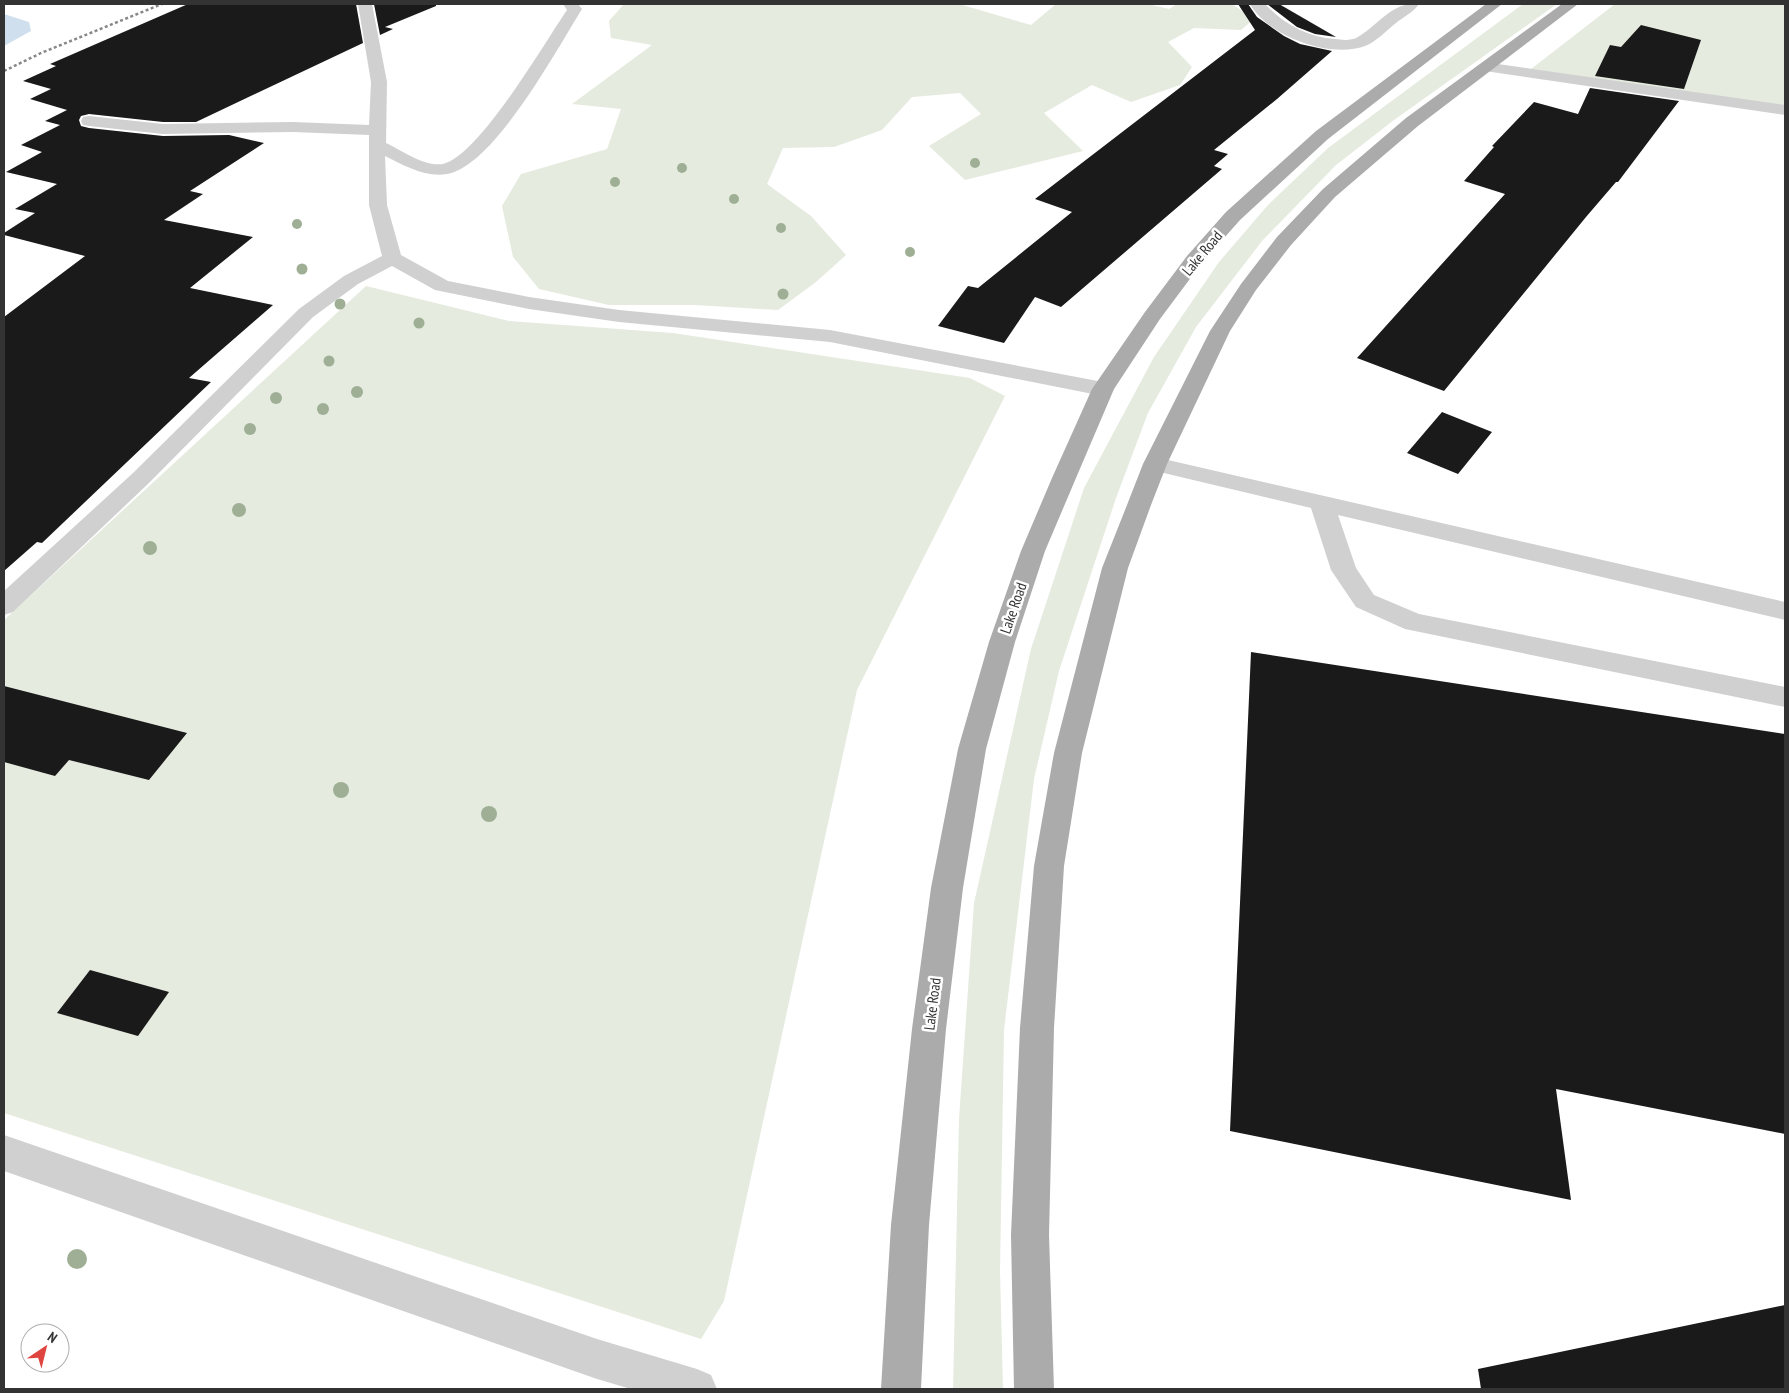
<svg xmlns="http://www.w3.org/2000/svg" width="1789" height="1393" font-family="'PT Sans Narrow',sans-serif">
<rect width="100%" height="100%" fill="#fff"/>
<g fill="#e5ebdf">
<path d="M624,4H959L1031,25L1056,4H1148L1169,9L1177,4H1232L1254,19L1241,30L1194,28L1168,42L1192,67L1180,85L1131,102L1092,85L1044,113L1083,151L965,180L929,146L981,114L960,93L912,97L882,130L834,147L783,148L767,184L811,216L846,255L816,282L778,310L695,305H609L539,289L513,257L502,206L521,174L607,149L621,109L572,104L652,45L611,38L609,21Z"/>
<path d="M1523,4H1557L1394,120L1336,165L1262,241L1196,327L1148,413L1116,498L1059,671L1034,779L1004,1030L1000,1271L1003,1389H953L959,1119L974,903L1031,649L1084,488L1154,357L1219,262L1268,205L1328,148Z"/>
<path d="M1615,4H1785V106L1531,69Z"/>
<path d="M366,286L509,321L673,333L970,378L1005,396L857,690L724,1301L701,1339L4,1113V620Z"/>
</g>
<path fill="#d0dfed" d="M4,14L29,22L31,31L4,46Z"/>
<g fill="#1a1a1a">
<path d="M188,4H356L363,43L196,122H163L89,114L81,116L79,120L81,126L89,128L163,136L229,135L264,143L190,191L203,194L164,220L253,237L190,288L273,305L189,378L211,382L42,543L37,542L4,571V317L85,256L4,235V233L35,213L15,209L57,184L6,172L42,152L21,145L60,125L45,121L67,110L30,99L51,89L23,81L56,66L50,64Z"/>
<path d="M374,4H436V6L385,27L393,29L380,35Z"/>
<path d="M1238,4H1248L1257,17L1284,36L1300,44L1332,51L1277,99L1214,150L1228,154L1214,166L1222,169L1061,307L1035,297L1004,343L938,326L968,286L978,288L1072,212L1035,199L1255,30Z"/>
<path d="M1267,4H1279L1336,37L1315,34L1297,27Z"/>
<path d="M1641,25L1701,40L1684,89L1595,76L1610,45L1621,47Z"/>
<path d="M1590,88L1679,101L1618,182H1616L1586,217L1444,391L1357,358L1505,194L1464,181L1494,147L1492,146L1534,102L1578,114Z"/>
<path d="M1442,412L1492,432L1458,474L1407,453Z"/>
<path d="M1251,652L1785,734V1134L1556,1089L1571,1200L1230,1131Z"/>
<path d="M4,686L187,733L149,780L69,760L55,776L4,762Z"/>
<path d="M90,970L169,992L138,1036L57,1013Z"/>
<path d="M1785,1305V1389H1481L1478,1369Z"/>
</g>
<g fill="none" stroke-linecap="round" stroke-linejoin="round">
<g fill="#d0d0d0" fill-rule="evenodd">
<path d="M358,4H372L387,82L386,143C401,150 424,167 443,164C479,156 545,42 567,10L563,4H578L582,9C557,49 494,166 447,174C426,178 403,165 385,156L387,205L401,255L448,281L529,297L619,310L830,330L1103,382L1111,384L1114,389L1111,394L1103,396L830,342L619,322L529,309L435,290L392,266L358,284L313,317L149,483L13,612L4,615V591L133,473L299,309L344,276L382,256L369,205V135L293,132L163,134L89,126L83,125L81,121L83,117L89,116L163,124L293,122L369,125L371,82Z"/>
<path d="M1250,4H1265C1284,24 1307,37 1335,39C1342,40 1351,41 1358,37C1380,24 1391,2 1419,4C1414,12 1403,17 1396,23C1387,30 1376,42 1365,46C1329,59 1268,36 1250,4Z"/>
<path d="M1484,62L1785,105V115L1478,70L1476,67Z"/>
<path d="M1155,457L1785,602V620L1338,515L1356,568L1374,595L1419,614L1785,687V707L1405,629L1356,607L1331,570L1311,508L1147,469L1143,464L1147,459Z"/>
<path d="M4,1135L597,1339L697,1369L711,1375L717,1389H631L597,1379L4,1171Z"/>
</g>
<g fill="#ababab" fill-rule="evenodd">
<path d="M1486,4H1502L1328,139L1240,220L1201,264L1160,319L1114,389L1076,478L1045,551L1015,642L986,749L963,888L946,1029L929,1225L921,1389H881L891,1225L912,1029L931,888L958,749L989,642L1021,551L1052,478L1092,389L1145,312L1187,256L1226,212L1316,131Z"/>
<path d="M1562,4H1578L1418,126L1335,197L1291,245L1256,290L1230,331L1167,464L1151,505L1128,568L1082,753L1064,866L1054,1028L1049,1235L1054,1389H1014L1011,1235L1020,1028L1034,866L1054,753L1102,568L1127,505L1143,464L1210,331L1241,284L1277,237L1323,189L1406,118Z"/>
</g>
<path stroke="#888" stroke-width="2.5" stroke-dasharray="3 2.5" stroke-linecap="butt" d="M4,71L41,53L162,4"/>
</g>
<g fill="#9faf96">
<circle cx="975" cy="163" r="5"/>
<circle cx="682" cy="168" r="5"/>
<circle cx="615" cy="182" r="5"/>
<circle cx="734" cy="199" r="5"/>
<circle cx="297" cy="224" r="5"/>
<circle cx="781" cy="228" r="5"/>
<circle cx="910" cy="252" r="5"/>
<circle cx="302" cy="269" r="5.5"/>
<circle cx="783" cy="294" r="5.5"/>
<circle cx="340" cy="304" r="5.5"/>
<circle cx="419" cy="323" r="5.5"/>
<circle cx="329" cy="361" r="5.5"/>
<circle cx="357" cy="392" r="6"/>
<circle cx="276" cy="398" r="6"/>
<circle cx="323" cy="409" r="6"/>
<circle cx="250" cy="429" r="6"/>
<circle cx="239" cy="510" r="7"/>
<circle cx="150" cy="548" r="7"/>
<circle cx="341" cy="790" r="8"/>
<circle cx="489" cy="814" r="8"/>
<circle cx="77" cy="1259" r="10"/>
</g>
<g text-anchor="middle" dominant-baseline="central" stroke-width="5" stroke-linejoin="round" paint-order="stroke">
<g font-size="15" fill="#333" stroke="#fff">
<text transform="translate(1202 253) rotate(-50)">Lake Road</text>
<text transform="translate(1013 608) rotate(-71)">Lake Road</text>
<text transform="translate(932 1004) rotate(-83)">Lake Road</text>
</g>
</g>
<rect width="1789" height="1393" fill="none" stroke="#333333" stroke-width="10"/>
<g transform="translate(45 1348) rotate(35)"><circle r="24" fill="#ffffff" stroke="#adadad"/>
<path d="M0-4L9 19L0 12L-9 19Z" fill="#df443f"/>
<text y="-8" font-size="14" font-weight="bold" text-anchor="middle" fill="#333333">N</text>
</g>
</svg>
